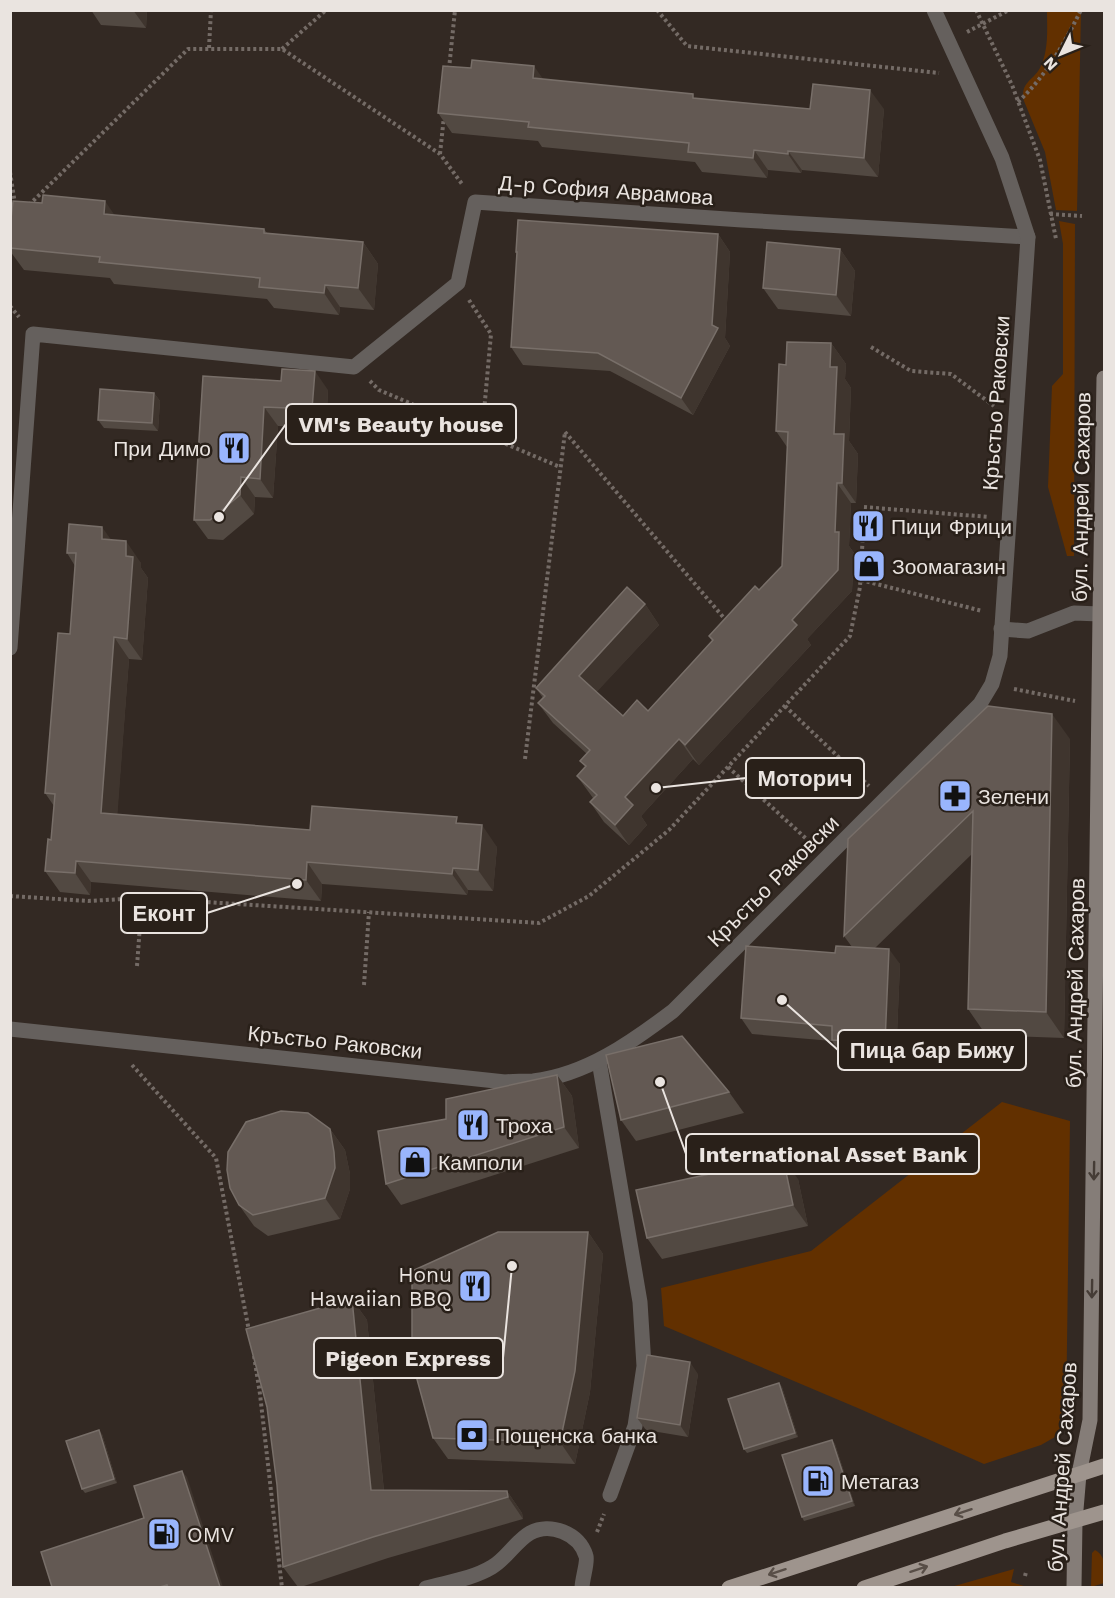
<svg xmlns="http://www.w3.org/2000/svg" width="1115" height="1598" font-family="'Work Sans',sans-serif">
<rect width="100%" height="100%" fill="#332923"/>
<g fill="#623000">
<path d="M1047,11H1081L1077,211L1056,210L1045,152L1024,101C1020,82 1032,82 1040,68C1049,50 1047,30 1047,11Z"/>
<path d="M1059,221L1075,224L1074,556H1067L1048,487L1052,386L1063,374V244Z"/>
<path d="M1002,1102L1070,1121L1066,1419L1055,1437L1041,1445L984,1464L860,1409L664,1326L661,1288L811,1251Z"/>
<path d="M1095,1550C1107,1556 1105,1572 1104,1583L1091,1587L1092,1553Z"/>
<path d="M1014,1569L1011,1582L1027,1587H951Z"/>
</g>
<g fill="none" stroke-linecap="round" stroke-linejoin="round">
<g stroke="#746b66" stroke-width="4" stroke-dasharray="3 3" stroke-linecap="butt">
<path d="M657,10L687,46L939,73"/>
<path d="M976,10L1012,85L1040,160L1056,239"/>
<path d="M967,32L1009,10"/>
<path d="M209,48L211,10"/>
<path d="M282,49L326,10"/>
<path d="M449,69L455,10"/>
<path d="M1018,102C1046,76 1064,44 1081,10"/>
<path d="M440,154L444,116"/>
<path d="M10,172L15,204"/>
<path d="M29,205L188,49H282L440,154L462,184"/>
<path d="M1050,214L1082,216"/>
<path d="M469,300L491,334L482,434"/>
<path d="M10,306L19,317"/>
<path d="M871,347L911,371L951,374L994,406"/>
<path d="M370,381L379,390L560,467"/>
<path d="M565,432L724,618"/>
<path d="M864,507L989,517"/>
<path d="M861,580L982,611"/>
<path d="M1014,689L1075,701"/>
<path d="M785,706L869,786"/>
<path d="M525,759L565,432"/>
<path d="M728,767L812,844"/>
<path d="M10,896L88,901L142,898L539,923L589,896L669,830L850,636L860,587L863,533"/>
<path d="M137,966L142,898"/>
<path d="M364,985L369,912"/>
<path d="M132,1065L216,1158L249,1331"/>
<path d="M254,1356L260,1394L282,1588"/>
<path d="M597,1532L604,1514"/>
<path d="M1025,1576L1026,1572"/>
</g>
<g stroke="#65605d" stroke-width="15">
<path d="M599,1061L640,1302L644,1366L635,1426L610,1495"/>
<path d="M426,1588C448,1582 472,1579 492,1567C506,1559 516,1541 530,1533C550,1522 579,1533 586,1556C588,1562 582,1579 582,1588"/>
</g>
<g stroke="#65605d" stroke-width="15">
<path d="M1001,629L1028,631L1074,613L1100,614"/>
<path d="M10,648L33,334L354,367L458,283L475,202L742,220L1028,237"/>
<path d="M10,1029L505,1082C515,1081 524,1081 533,1081C586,1075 632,1042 673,1011L980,704L992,684L1000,656L1028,237L1002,158L934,10"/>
</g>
<path stroke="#857d78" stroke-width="15" d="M1074,1588L1075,1521L1079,1474L1090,1420L1100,614L1104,378"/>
<g stroke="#9e948d" stroke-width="15">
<path d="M729,1588L1104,1466"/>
<path d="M864,1588L1005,1541L1104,1512"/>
</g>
</g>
<g fill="#524942">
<path d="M91,10H147L146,28L101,25Z"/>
<path d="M471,68L544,80L696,98L810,109H884L878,177L802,170L801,173L768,170L767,178L702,172L695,162L542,147L538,141L452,133L438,113Z"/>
<path d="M114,215L264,229L267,233L363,242L378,264L374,310L340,307L339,315L274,308L267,299L114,284L110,278L24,270L10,251V248Z"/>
<path d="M718,234L730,252L725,338L730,346L693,415L610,371L523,365L511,347L517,254L516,252Z"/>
<path d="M840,249L855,271L851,316L778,309L763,288Z"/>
<path d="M831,343L846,364L845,379L851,388L849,441L858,454L856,503H851L849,546L854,553L852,591L807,639L811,645L699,765L693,759L641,816L647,825L629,845L604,822L590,802L593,798L577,776L585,767L580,761L587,754L553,723L538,703L543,698L536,688L645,604L659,625L596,692L623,716L648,711L712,641L709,636L759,590L782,566L787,447L776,431L786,365Z"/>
<path d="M203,376L328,390L326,428L278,426L273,498L255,497L254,514L223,540L208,539L194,520Z"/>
<path d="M154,393L160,401L158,431L104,428L98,420Z"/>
<path d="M111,540L141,563V568L148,578L142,660L129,659L117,814L310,830L461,824L497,847L493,891L468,890L467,895L322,884L321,901L91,882L90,895L60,892L45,871L51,840L54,806L45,793L70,634L75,566L67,553Z"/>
<path d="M1070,739L1064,1038L986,1035L968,1009L972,854L875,948L900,964L896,1058L843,1056L832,1041L752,1034L741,1018L835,953L852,947L844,936L848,839Z"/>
<path d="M557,1075L572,1096L579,1148L401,1205L386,1184L446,1119Z"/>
<path d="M729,1092L744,1113L636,1141L621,1120Z"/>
<path d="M330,1129L345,1150L350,1174V1189L340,1219L268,1236L254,1226L239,1205Z"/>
<path d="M798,1179L808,1226L662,1259L647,1238Z"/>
<path d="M588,1232L603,1254L590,1392L575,1464L448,1459L433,1438Z"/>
<path d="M352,1299L367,1320L384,1491H507L522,1513L523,1519L388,1558L301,1587H298L283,1567Z"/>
<path d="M698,1374L688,1437L646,1430L637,1418Z"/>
<path d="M779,1383L782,1387L798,1437L747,1453L744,1449Z"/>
<path d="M102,1434L117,1483L85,1493L82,1489Z"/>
<path d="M832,1440L835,1444L855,1506L804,1521L802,1517Z"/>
</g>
<g fill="#3f352e">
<path d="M133,10H147L146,28Z"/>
<path d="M534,66L548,86L533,78Z"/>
<path d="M870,90L884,109L878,177L864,158Z"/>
<path d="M754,150L768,170L767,178L753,158Z"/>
<path d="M788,151L802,170L801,173L788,154Z"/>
<path d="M105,201L120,223L104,214Z"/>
<path d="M718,234L730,252L725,338L730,346L693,415L681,398L712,325Z"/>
<path d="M363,242L378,264L374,310L358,288Z"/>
<path d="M840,249L855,271L851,316L836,295Z"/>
<path d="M325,285L340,307L339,315L324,293Z"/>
<path d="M831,343L846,364L845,379L851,388L849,441L858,454L856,503L842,483L834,434L830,367Z"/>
<path d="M315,371L328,390L326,428L312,409Z"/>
<path d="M154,393L160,401L158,431L152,423Z"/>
<path d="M264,407L278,426L273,498L260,479Z"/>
<path d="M241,477L255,497L254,514L240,495Z"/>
<path d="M837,483L851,503L849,546L854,553L852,591L807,639L811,645L699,765L685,745L792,620L835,532Z"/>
<path d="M102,527L117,548L102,539Z"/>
<path d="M126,541L141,563V568L148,578L142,660L127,639L126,556Z"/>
<path d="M645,604L659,625L593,696L579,676Z"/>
<path d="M114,637L129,659L116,834L101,813Z"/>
<path d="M1052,714L1070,739L1064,1038L1046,1012Z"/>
<path d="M679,739L693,759L641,816L647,825L629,845L615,825L625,797Z"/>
<path d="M482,825L497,847L493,891L478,870Z"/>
<path d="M76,861L91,882L90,895L75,873Z"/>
<path d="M307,862L322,884L321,901L306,880Z"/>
<path d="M453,868L468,890L467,895L452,874Z"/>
<path d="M889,949L900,964L896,1058L885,1043Z"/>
<path d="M557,1075L572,1096L579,1148L564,1127Z"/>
<path d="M330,1129L345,1150L350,1174V1189L340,1219L325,1198Z"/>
<path d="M783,1158L798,1179L808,1226L793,1205Z"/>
<path d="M588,1232L603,1254L590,1392L575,1464L560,1442Z"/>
<path d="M352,1299L367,1320L386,1512L371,1490Z"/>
<path d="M690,1362L698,1374L688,1437L680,1425Z"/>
<path d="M779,1383L782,1387L798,1437L795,1433Z"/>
<path d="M99,1430L102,1434L117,1483L114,1479Z"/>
<path d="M832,1440L835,1444L855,1506L852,1501Z"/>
<path d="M182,1471L187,1477L223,1587H220Z"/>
<path d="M507,1491L522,1513L523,1519L508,1497Z"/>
</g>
<g fill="#635953" stroke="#786f69" stroke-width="1.5">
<path d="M472,60L534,66L533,78L693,94V98L810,109L813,84L870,90L864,158L788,151V154L754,150L753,158L688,152L689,143L528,127L529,122L438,113L443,66L471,68Z"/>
<path d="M43,195L105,201L104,214L264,229V233L363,242L358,288L325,285L324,293L259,287L260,278L99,262L100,257L10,248V228L13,201L42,203Z"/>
<path d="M518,220L718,234L712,325L718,328L681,398L598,353L511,347L517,252H516Z"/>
<path d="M767,242L840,249L836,295L763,288Z"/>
<path d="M787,342L831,343L830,367H837L834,434H844L842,483H837L835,532H839L838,570L792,620L797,625L685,745L679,739L625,797L633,805L615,825L590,802L597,795L577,776L586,766L580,761L590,750L538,703L545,696L536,688L627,587L645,604L579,676L623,716L637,700L648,711L713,640L709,636L755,586L759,590L782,566L788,432L776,431L779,364L786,365Z"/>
<path d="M282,369L315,371L312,409L264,407L260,479L241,477L240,495L210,520H194L203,376L281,381Z"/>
<path d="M100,389L154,393L152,423L98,420Z"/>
<path d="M69,524L102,527V539L126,541V556L133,557L127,639L114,637L101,813L310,830L312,806L457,817L456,823L482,825L478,870L453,868L452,874L307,862L306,880L76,861L75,873L45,871L48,839L51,840L55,794L45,793L58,633L70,634L76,553H67Z"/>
<path d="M988,706L1052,714L1046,1012L968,1009L973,811L844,936L848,839Z"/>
<path d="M746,946L835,953L836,946L889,949L885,1043L832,1040V1026L741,1018Z"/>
<path d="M682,1036L729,1092L621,1120L606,1055Z"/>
<path d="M557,1075L564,1127L386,1184L378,1131L446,1119V1099Z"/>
<path d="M281,1111L308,1113L330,1129L334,1152L335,1168L325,1198L253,1215L239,1205L230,1188L227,1170L228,1152L246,1122Z"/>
<path d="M783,1158L793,1205L647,1238L636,1190Z"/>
<path d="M498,1232H588L575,1371L560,1442L433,1438L412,1361V1271Z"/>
<path d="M352,1299L371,1490L507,1491L508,1497L373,1537L283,1567L277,1485L267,1407L246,1329Z"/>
<path d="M647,1355L690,1362L680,1425L637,1418Z"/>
<path d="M779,1383L795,1433L744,1449L728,1399Z"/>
<path d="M99,1430L114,1479L82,1489L66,1441Z"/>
<path d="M832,1440L852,1501L802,1517L782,1455Z"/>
<path d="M182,1471L220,1587H168L167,1585L160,1587H52L41,1552L144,1518L134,1486Z"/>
</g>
<defs><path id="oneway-shaft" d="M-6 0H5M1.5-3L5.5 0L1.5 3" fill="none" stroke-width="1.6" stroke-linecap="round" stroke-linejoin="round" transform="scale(1.5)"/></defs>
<g stroke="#453c36">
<use href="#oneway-shaft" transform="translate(1094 1171) rotate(91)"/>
<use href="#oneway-shaft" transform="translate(1092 1289) rotate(91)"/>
</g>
<g stroke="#584e47">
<use href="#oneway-shaft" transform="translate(963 1512) rotate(162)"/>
<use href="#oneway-shaft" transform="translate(919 1569) rotate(-18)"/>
<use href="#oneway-shaft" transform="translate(777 1572) rotate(162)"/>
</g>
<defs>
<symbol id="restaurant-square" viewBox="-11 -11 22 22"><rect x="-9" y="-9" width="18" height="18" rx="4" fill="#99b5fd" stroke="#292019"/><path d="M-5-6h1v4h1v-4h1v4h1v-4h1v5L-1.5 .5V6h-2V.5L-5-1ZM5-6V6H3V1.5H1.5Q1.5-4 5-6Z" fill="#111"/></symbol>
<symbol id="shop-square" viewBox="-11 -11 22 22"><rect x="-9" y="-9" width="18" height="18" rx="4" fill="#99b5fd" stroke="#292019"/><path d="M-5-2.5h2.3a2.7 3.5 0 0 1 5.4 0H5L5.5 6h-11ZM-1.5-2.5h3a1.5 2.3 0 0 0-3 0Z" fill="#111"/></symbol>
<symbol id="pharmacy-square" viewBox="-11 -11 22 22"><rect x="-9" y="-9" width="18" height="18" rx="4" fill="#99b5fd" stroke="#292019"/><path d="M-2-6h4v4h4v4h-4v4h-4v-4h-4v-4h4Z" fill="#111"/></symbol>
<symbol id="bank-square" viewBox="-11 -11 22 22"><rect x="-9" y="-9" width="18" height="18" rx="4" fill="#99b5fd" stroke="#292019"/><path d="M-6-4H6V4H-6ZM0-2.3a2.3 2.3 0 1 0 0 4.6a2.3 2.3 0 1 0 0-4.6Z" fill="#111"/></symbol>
<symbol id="fuel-square" viewBox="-11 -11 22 22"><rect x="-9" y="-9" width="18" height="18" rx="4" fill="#99b5fd" stroke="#292019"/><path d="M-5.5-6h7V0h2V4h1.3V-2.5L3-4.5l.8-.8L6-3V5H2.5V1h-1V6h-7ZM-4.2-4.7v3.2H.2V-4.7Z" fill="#111"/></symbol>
</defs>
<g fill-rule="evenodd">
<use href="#restaurant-square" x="215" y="429" width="38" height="38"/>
<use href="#restaurant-square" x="849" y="507" width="38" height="38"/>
<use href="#shop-square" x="850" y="547" width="38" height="38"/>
<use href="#pharmacy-square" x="936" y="777" width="38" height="38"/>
<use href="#restaurant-square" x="454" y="1106" width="38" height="38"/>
<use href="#shop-square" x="396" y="1143" width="38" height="38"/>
<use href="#restaurant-square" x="456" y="1267" width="38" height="38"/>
<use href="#bank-square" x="453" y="1416" width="38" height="38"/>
<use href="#fuel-square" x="799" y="1462" width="38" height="38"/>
<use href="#fuel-square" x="145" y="1515" width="38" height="38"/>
</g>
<g text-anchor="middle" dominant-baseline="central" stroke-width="5" stroke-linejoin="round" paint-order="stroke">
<g font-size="21" fill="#eae4e0" stroke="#292019">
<text transform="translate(606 190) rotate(4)">Д-р София Аврамова</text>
<text transform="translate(996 403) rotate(-86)">Кръстьо Раковски</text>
<text transform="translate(1081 497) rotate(-89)">бул. Андрей Сахаров</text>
<text transform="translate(773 881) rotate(-45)">Кръстьо Раковски</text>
<text transform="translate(1075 983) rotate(-89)">бул. Андрей Сахаров</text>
<text transform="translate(335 1042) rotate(6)">Кръстьо Раковски</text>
<text transform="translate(1062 1467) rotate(-86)">бул. Андрей Сахаров</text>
</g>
<g font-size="21" fill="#eae4e0" stroke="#292019" text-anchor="start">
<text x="211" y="448" text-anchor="end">При Димо</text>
<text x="891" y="526">Пици Фрици</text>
<text x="892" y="566">Зоомагазин</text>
<text x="978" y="796">Зелени</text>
<text x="496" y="1125">Троха</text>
<text x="438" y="1162">Камполи</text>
<text x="452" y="1274" text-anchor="end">Honu<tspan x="452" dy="24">Hawaiian BBQ</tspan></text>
<text x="495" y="1435">Пощенска банка</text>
<text x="841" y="1481">Метагаз</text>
<text x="187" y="1534">OMV</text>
</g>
</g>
<path fill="none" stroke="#eae4e0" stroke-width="2" d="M219 517L286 424M656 788L746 778M297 884L207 913M782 1000L838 1050M660 1082L686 1154M512 1266L503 1358"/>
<g fill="#eae4e0" stroke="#292019" stroke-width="2">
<circle cx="219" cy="517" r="6"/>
<circle cx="656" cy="788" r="6"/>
<circle cx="297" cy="884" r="6"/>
<circle cx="782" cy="1000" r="6"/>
<circle cx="660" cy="1082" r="6"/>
<circle cx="512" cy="1266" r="6"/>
</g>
<g fill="#292019" stroke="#eae4e0" stroke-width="2">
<rect x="286" y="404" width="230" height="40" rx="6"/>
<rect x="746" y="758" width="118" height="40" rx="6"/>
<rect x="121" y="893" width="86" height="40" rx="6"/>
<rect x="838" y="1030" width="188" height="40" rx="6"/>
<rect x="686" y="1134" width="293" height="40" rx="6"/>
<rect x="314" y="1338" width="189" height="40" rx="6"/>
</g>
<g font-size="22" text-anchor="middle" font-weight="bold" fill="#eae4e0">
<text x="401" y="432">VM's Beauty house</text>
<text x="805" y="786">Моторич</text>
<text x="164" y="921">Еконт</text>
<text x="932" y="1058">Пица бар Бижу</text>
<text x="833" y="1162">International Asset Bank</text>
<text x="408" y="1366">Pigeon Express</text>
</g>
<rect width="1115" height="1598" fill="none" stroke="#eae4e0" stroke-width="24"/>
<g transform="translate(1061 54) rotate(227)" stroke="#292019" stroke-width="4.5" paint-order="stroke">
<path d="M0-4.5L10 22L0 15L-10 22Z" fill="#eae4e0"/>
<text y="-9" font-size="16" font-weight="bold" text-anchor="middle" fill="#eae4e0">N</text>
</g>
</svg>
